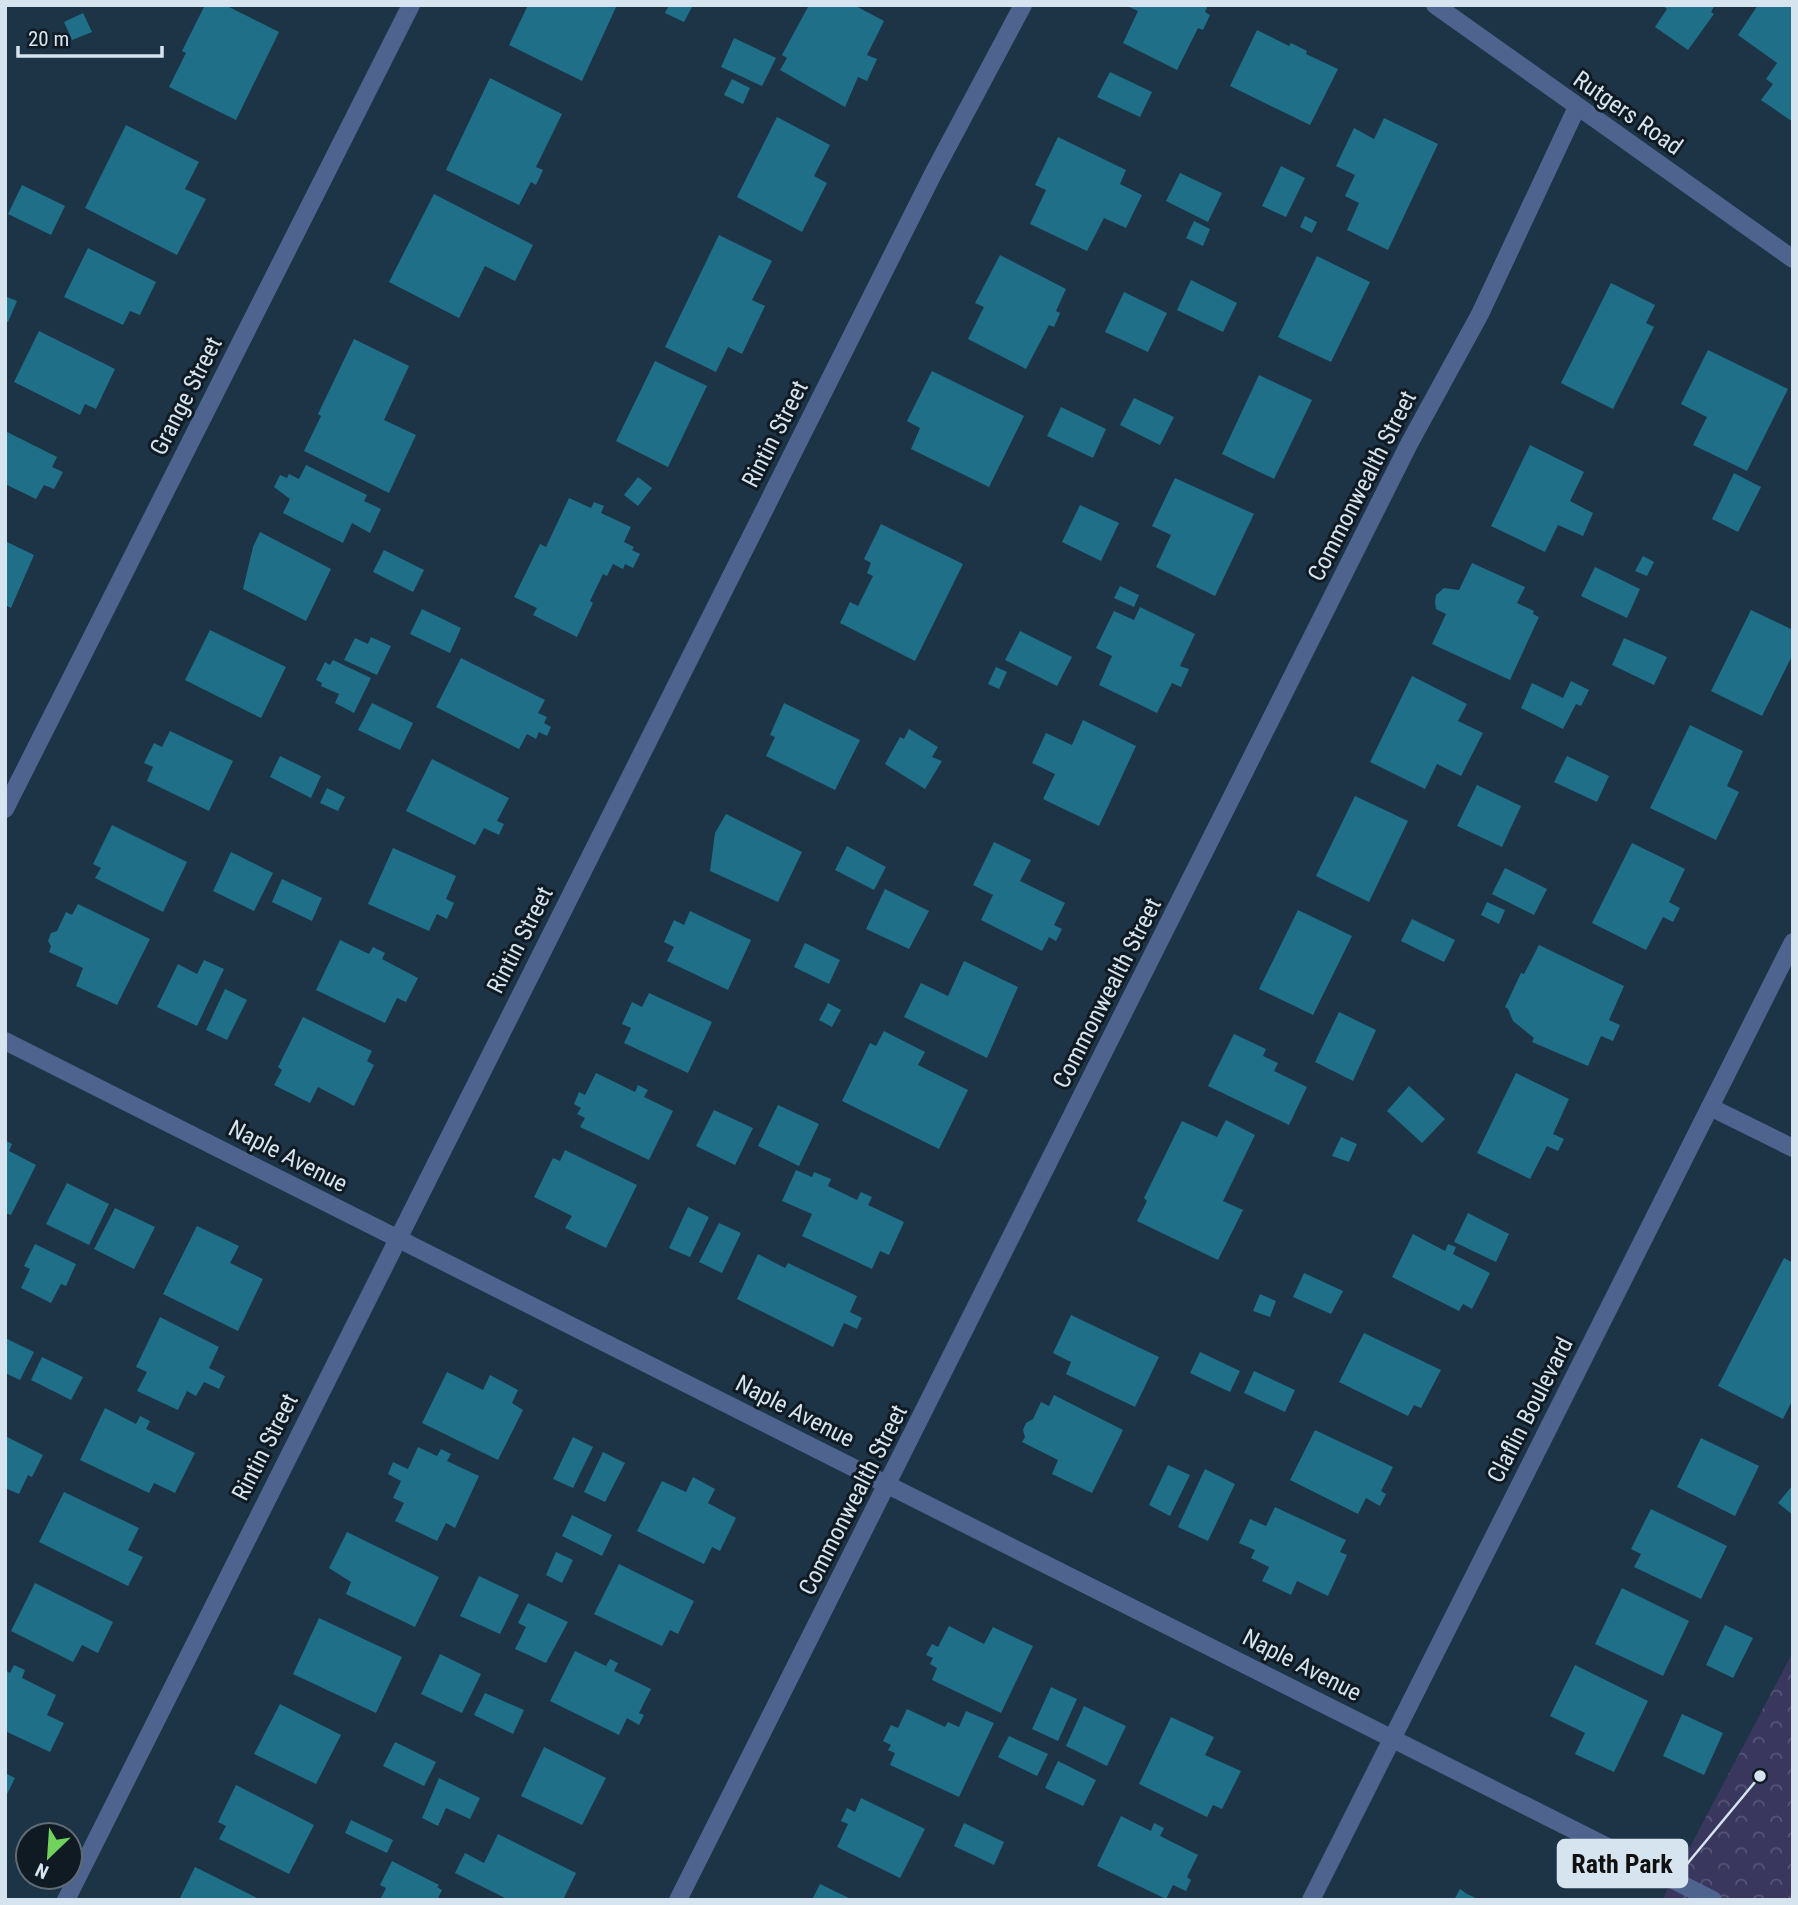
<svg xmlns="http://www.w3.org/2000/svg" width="1798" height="1905" font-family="'Roboto Condensed',sans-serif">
<defs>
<pattern id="park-crowns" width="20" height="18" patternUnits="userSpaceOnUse" patternTransform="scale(1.75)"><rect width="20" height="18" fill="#3a375f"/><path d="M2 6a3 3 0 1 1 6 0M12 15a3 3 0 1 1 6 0" fill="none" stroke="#565476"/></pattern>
</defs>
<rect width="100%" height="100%" fill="#1c3446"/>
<path fill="url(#park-crowns)" d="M1793,1652V1900H1662Z"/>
<g fill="#1f6f89">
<path d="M205,5H225L279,32L236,120L169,87L186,53L182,51Z"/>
<path d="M528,5H617L582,81L509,45Z"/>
<path d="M669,5H693L684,22L665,13Z"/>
<path d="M809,5H854L884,21L867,55L877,59L867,81L858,77L845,107L780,70L787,58L782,55Z"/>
<path d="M1125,5H1208L1205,12L1210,15L1203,30L1198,28L1177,70L1123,43L1138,11Z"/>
<path d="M1662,5H1715L1711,12L1714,14L1688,50L1655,27L1667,9Z"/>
<path d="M1758,5H1793V122L1761,100L1773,84L1766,79L1777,63L1738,35Z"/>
<path d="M83,13L92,32L72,40L64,22Z"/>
<path d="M1257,30L1289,46L1291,43L1307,51L1306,54L1338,69L1310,125L1230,86Z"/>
<path d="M734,38L776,58L762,86L721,67Z"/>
<path d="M1110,72L1152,92L1140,117L1097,97Z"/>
<path d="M490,78L562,114L536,167L543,170L536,185L531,182L519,205L446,170Z"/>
<path d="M732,79L750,88L743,104L724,95Z"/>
<path d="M777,117L830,145L814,176L827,183L802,232L737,197Z"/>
<path d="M1384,118L1438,144L1388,250L1347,230L1359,203L1345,196L1355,175L1336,166L1354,128L1374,139Z"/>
<path d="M126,125L199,162L185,189L206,199L177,255L85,208Z"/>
<path d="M1058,137L1126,170L1120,184L1142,195L1126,228L1104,218L1087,251L1030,224L1046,190L1035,185Z"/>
<path d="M1281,166L1305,178L1286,217L1262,206Z"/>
<path d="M1180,173L1222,193L1208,222L1166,201Z"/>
<path d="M22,185L65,206L51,235L8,214Z"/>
<path d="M434,194L533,245L515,281L485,266L459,318L389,282Z"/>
<path d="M1305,216L1317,222L1312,233L1300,227Z"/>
<path d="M1194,221L1210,229L1203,246L1186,238Z"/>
<path d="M719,235L772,261L752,300L765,306L742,354L728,347L716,372L665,347Z"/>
<path d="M88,248L156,282L140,315L130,311L123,325L64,297Z"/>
<path d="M1000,255L1066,289L1056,311L1060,313L1054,327L1049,325L1026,369L968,339L984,307L975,303Z"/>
<path d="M1317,256L1370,282L1331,362L1278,337Z"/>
<path d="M1191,280L1237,303L1223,332L1177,310Z"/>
<path d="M1611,283L1655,305L1646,323L1654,327L1613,409L1561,383Z"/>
<path d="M1124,292L1167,313L1148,352L1105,332Z"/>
<path d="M5,296L17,301L8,322L5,321Z"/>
<path d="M39,331L115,369L96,409L85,404L80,415L14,382Z"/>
<path d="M354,339L409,366L384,420L416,435L389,493L304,451L321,416L318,414Z"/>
<path d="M1708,350L1788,389L1747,471L1693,445L1707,417L1681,404Z"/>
<path d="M655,361L707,386L668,467L616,441Z"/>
<path d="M932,371L1024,416L989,487L911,449L920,428L907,421Z"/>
<path d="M1259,375L1312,400L1274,479L1222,454Z"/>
<path d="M1134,398L1174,417L1160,445L1120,425Z"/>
<path d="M1061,407L1106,429L1093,458L1047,436Z"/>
<path d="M5,431L57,457L52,467L63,472L54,489L44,485L36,499L5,484Z"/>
<path d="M1530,445L1584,472L1570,501L1593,513L1583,536L1558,525L1545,552L1491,526Z"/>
<path d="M306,465L367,495L364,501L381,509L370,533L352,523L343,543L283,513L290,499L274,487L280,475L287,478L289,474L299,479Z"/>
<path d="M1734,473L1761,487L1738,532L1712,519Z"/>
<path d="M638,477L652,488L638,506L624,495Z"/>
<path d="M1175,478L1254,514L1215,596L1156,567L1171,535L1152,526Z"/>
<path d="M569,498L591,508L594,502L604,506L601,513L631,527L624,542L634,547L632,550L640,554L633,568L625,564L623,569L613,564L607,576L603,574L590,601L593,603L577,637L533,615L537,608L514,597L540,544L546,547Z"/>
<path d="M1080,505L1119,523L1101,561L1062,542Z"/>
<path d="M881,524L963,564L915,661L840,623L850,602L858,606L873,576L867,573L871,563L864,559Z"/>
<path d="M260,532L331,569L306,621L243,589L253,547Z"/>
<path d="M5,541L34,555L11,608L5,605Z"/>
<path d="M384,550L424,570L413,592L373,572Z"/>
<path d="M1643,556L1654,562L1647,576L1635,571Z"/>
<path d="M1472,563L1525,587L1517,603L1534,611L1533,614L1539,617L1510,680L1432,644L1446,614L1436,609L1435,603L1436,595L1444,588L1459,590Z"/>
<path d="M1595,567L1640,589L1627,618L1581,596Z"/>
<path d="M1120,586L1139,595L1134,607L1114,598Z"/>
<path d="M1140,607L1195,634L1180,666L1189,669L1181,687L1172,683L1157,713L1099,685L1112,656L1096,648L1114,611L1134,620Z"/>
<path d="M422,609L461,628L450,653L410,634Z"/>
<path d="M1751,610L1793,630V654L1762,716L1711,691Z"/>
<path d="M210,630L286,667L261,718L185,680Z"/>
<path d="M1020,631L1072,657L1057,686L1005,660Z"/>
<path d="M371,637L391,646L377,675L344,660L355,638L368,644Z"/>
<path d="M1624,638L1667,657L1654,685L1612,665Z"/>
<path d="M461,658L545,700L538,713L547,717L544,723L551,727L547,736L539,732L536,739L527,734L519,749L436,707Z"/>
<path d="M333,660L371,678L354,713L335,703L339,694L321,686L322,683L316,680L325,662L330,665Z"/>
<path d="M996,667L1007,672L999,689L988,684Z"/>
<path d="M1412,676L1467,704L1458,721L1483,733L1461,776L1437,764L1425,789L1370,762Z"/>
<path d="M1571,681L1589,690L1581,706L1576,704L1563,729L1521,708L1532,683L1563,698Z"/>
<path d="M372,703L413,723L400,750L358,730Z"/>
<path d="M784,703L860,740L835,790L766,756L775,737L770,735Z"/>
<path d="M1083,720L1136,746L1099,826L1043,799L1055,774L1032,763L1046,733L1072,745Z"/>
<path d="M1690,725L1743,751L1727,786L1739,792L1716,840L1650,808Z"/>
<path d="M909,729L938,747L932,757L942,761L925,789L885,764L900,737L904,739Z"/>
<path d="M170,731L233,761L209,811L147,781L153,767L144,763L154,743L162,747Z"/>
<path d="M280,756L321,776L311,798L270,777Z"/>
<path d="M1567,756L1609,776L1597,802L1554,782Z"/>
<path d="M432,759L509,798L497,821L504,824L499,835L484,828L475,845L406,811Z"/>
<path d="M1477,785L1521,806L1502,847L1457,826Z"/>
<path d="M327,788L345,797L338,811L320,803Z"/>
<path d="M1355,796L1408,821L1369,902L1316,876Z"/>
<path d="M726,814L802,852L778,902L710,871L715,833Z"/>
<path d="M112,825L187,862L163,912L95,878L101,868L93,864Z"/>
<path d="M994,842L1031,860L1020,881L1065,903L1054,925L1062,929L1056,941L1049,937L1042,951L981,920L993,895L973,885Z"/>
<path d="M1632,843L1685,869L1669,902L1680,908L1673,922L1663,917L1646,950L1592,923Z"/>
<path d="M847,846L886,867L874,890L835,870Z"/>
<path d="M393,848L456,876L446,899L454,903L447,919L437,914L429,931L368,904Z"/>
<path d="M231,852L273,873L254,911L213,891Z"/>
<path d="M1505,868L1547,889L1534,915L1492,894Z"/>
<path d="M282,879L322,898L312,921L272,902Z"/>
<path d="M885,889L929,911L909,949L866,929Z"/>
<path d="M1487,902L1505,910L1499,924L1481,915Z"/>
<path d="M78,904L150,939L117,1005L76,986L83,968L49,952L51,946L48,941L51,933L57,931L66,912L72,915Z"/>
<path d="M1298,910L1352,936L1313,1015L1259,989Z"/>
<path d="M690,911L751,940L728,990L667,961L674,947L664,942L674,920L684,925Z"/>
<path d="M1412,919L1455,940L1444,962L1401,941Z"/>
<path d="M340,940L369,954L373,947L385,953L382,959L418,978L406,1002L397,998L385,1023L316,990Z"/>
<path d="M805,943L840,960L829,984L794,967Z"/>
<path d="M1539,945L1624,986L1609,1020L1620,1025L1613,1041L1601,1036L1588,1066L1532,1042L1534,1038L1513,1021L1508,1009L1505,1007L1521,973L1524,974Z"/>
<path d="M204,960L224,969L197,1026L157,1007L178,964L197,974Z"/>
<path d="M964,961L1018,987L987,1058L904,1017L921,983L948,996Z"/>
<path d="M225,989L247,1000L227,1040L206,1030Z"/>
<path d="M649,993L712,1022L688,1073L624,1043L631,1028L622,1024L632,1002L642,1007Z"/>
<path d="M828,1003L841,1010L832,1027L819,1020Z"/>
<path d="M1339,1012L1376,1030L1353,1081L1315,1062Z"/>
<path d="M303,1017L372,1051L367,1061L374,1065L354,1106L318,1087L310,1103L274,1085L282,1070L278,1067Z"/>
<path d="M884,1031L925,1052L918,1065L968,1090L939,1149L842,1101L870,1043L876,1046Z"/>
<path d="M1234,1034L1266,1049L1263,1056L1278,1063L1274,1071L1307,1087L1289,1125L1208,1086Z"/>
<path d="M596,1073L635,1092L638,1085L648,1090L644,1097L673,1111L649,1160L580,1127L585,1118L577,1114L581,1108L574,1104L579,1092L585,1095Z"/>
<path d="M1516,1073L1569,1099L1553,1134L1564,1139L1558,1151L1547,1146L1530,1179L1477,1153Z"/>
<path d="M1409,1086L1445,1119L1422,1143L1387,1111Z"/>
<path d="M778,1105L819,1124L799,1166L758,1146Z"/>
<path d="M714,1110L753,1128L735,1165L696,1146Z"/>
<path d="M1226,1120L1255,1135L1223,1201L1243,1210L1218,1260L1137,1221L1147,1201L1144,1198L1182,1121L1217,1137Z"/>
<path d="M1341,1137L1357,1144L1349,1162L1332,1156Z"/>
<path d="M5,1140L12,1144L9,1151L36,1165L11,1215L5,1213Z"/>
<path d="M565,1150L637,1185L606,1248L565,1228L572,1216L534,1197L553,1158L560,1161Z"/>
<path d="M796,1170L812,1177L814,1172L831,1179L828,1186L857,1200L861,1192L872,1197L868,1205L904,1222L889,1255L880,1251L872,1269L802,1236L812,1214L782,1201Z"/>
<path d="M67,1183L109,1204L89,1245L46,1224Z"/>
<path d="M688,1207L709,1217L690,1257L669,1248Z"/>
<path d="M115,1208L155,1227L134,1269L94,1249Z"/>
<path d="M1468,1213L1509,1234L1496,1262L1454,1242Z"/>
<path d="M719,1223L741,1233L722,1273L699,1262Z"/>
<path d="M197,1226L239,1246L230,1263L263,1279L238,1331L163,1294Z"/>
<path d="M1413,1234L1445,1251L1448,1244L1456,1247L1453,1254L1490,1273L1472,1309L1463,1304L1459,1311L1392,1277Z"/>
<path d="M35,1244L76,1264L66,1286L61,1284L51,1303L21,1288L30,1269L24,1266Z"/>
<path d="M758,1254L785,1268L788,1263L857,1296L850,1312L862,1318L857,1329L844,1323L833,1347L737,1299Z"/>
<path d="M1784,1258L1793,1263V1399L1783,1419L1718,1386Z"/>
<path d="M1304,1273L1343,1291L1331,1314L1293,1297Z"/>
<path d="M1260,1294L1276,1301L1270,1317L1253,1311Z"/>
<path d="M1071,1315L1159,1357L1135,1407L1066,1374L1071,1362L1053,1353Z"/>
<path d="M160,1317L219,1347L209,1368L225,1376L219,1389L204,1382L196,1396L187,1391L178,1410L137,1391L147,1372L136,1367Z"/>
<path d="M1364,1333L1441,1370L1421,1408L1414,1405L1408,1416L1339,1382Z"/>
<path d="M5,1338L34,1352L20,1380L5,1373Z"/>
<path d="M1200,1352L1240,1371L1230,1392L1190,1373Z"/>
<path d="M42,1357L83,1377L71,1400L31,1380Z"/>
<path d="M1254,1371L1295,1390L1285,1412L1244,1393Z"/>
<path d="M447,1372L483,1390L490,1375L518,1390L512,1403L523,1410L498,1460L422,1423Z"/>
<path d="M1054,1395L1123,1430L1092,1493L1052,1474L1058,1460L1022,1442L1025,1437L1023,1430L1026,1423L1033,1419L1041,1402L1049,1406Z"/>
<path d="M105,1408L136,1424L140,1416L150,1421L146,1429L195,1453L175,1493L154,1483L149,1493L80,1460Z"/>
<path d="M1315,1430L1393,1467L1381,1491L1386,1494L1380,1506L1366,1498L1358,1514L1290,1480Z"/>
<path d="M5,1436L43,1455L32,1477L28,1475L19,1494L5,1488Z"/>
<path d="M573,1437L593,1447L573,1488L553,1479Z"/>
<path d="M1701,1438L1759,1466L1735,1516L1677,1487Z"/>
<path d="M418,1447L437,1456L441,1449L451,1454L447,1461L479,1476L455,1528L446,1523L437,1541L395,1521L404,1503L393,1498L401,1481L388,1474L393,1462L408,1469Z"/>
<path d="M603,1452L625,1463L605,1502L584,1492Z"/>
<path d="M1168,1465L1190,1475L1170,1516L1149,1505Z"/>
<path d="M1205,1469L1235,1484L1208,1541L1178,1527Z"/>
<path d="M693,1477L715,1489L708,1503L736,1518L720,1551L712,1547L704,1564L637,1531L662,1481L686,1492Z"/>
<path d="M1793,1485V1515L1778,1503Z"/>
<path d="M64,1492L139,1528L128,1550L143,1557L128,1586L39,1542Z"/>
<path d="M1275,1507L1346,1540L1340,1552L1347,1555L1328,1596L1297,1581L1291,1595L1262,1581L1269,1567L1251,1558L1255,1550L1239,1543L1250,1519L1266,1526Z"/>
<path d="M1651,1509L1727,1546L1701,1599L1634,1567L1641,1554L1631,1549Z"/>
<path d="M572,1515L612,1535L602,1556L562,1536Z"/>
<path d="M347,1532L439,1577L415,1627L346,1594L351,1582L329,1568Z"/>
<path d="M556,1552L573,1560L562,1583L546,1575Z"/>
<path d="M619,1564L694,1601L678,1634L670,1630L662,1646L594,1614Z"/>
<path d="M479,1576L519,1595L500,1634L460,1616Z"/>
<path d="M35,1583L113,1622L98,1653L82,1645L73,1662L11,1631Z"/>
<path d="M1622,1588L1689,1621L1663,1676L1595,1644Z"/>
<path d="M528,1603L568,1622L546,1663L515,1649L526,1627L518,1623Z"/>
<path d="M319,1618L402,1657L376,1713L293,1674Z"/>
<path d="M1725,1625L1753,1638L1733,1678L1706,1665Z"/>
<path d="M949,1626L984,1644L993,1627L1033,1646L1001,1713L932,1680L937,1668L930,1664L933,1658L926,1655L932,1644L938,1647Z"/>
<path d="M575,1651L606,1666L610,1659L618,1663L614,1671L651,1689L639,1713L644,1715L639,1725L627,1718L619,1735L550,1701Z"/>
<path d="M440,1654L481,1674L462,1713L421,1694Z"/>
<path d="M14,1665L25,1670L22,1678L56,1695L47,1715L64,1723L50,1752L5,1731V1670L10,1673Z"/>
<path d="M1575,1665L1648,1701L1614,1772L1575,1754L1585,1733L1550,1716Z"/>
<path d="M1051,1687L1077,1699L1058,1741L1032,1729Z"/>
<path d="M485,1693L524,1710L513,1734L474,1715Z"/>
<path d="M280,1704L341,1735L316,1784L254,1754Z"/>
<path d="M1084,1706L1126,1726L1107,1766L1066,1746Z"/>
<path d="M907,1709L945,1727L948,1722L959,1727L966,1711L994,1723L959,1797L890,1765L895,1753L888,1750L891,1745L883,1741L891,1725L898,1728Z"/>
<path d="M1682,1714L1723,1733L1704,1775L1663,1756Z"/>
<path d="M1171,1717L1214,1737L1205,1755L1241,1771L1222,1809L1213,1805L1207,1817L1139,1784Z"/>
<path d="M1009,1736L1048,1754L1037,1776L998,1757Z"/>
<path d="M395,1742L436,1762L424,1786L383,1766Z"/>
<path d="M544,1747L606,1778L582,1825L521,1796Z"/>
<path d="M1058,1761L1096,1780L1083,1806L1045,1788Z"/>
<path d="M5,1773L15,1778L5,1798Z"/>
<path d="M439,1778L480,1798L470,1819L446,1808L438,1826L422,1818Z"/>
<path d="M236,1785L314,1825L289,1874L219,1839L226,1826L218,1822Z"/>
<path d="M861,1798L925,1829L900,1878L837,1847L848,1824L841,1821L847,1808L855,1812Z"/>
<path d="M1121,1816L1151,1831L1154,1823L1164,1828L1160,1836L1198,1855L1187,1877L1191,1880L1186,1891L1173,1885L1166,1899L1097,1866Z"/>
<path d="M351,1820L393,1840L387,1853L345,1833Z"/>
<path d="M964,1823L1004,1842L994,1865L954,1846Z"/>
<path d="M498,1834L576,1873L563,1900H509L455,1873L465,1853L484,1863Z"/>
<path d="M392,1861L439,1885L437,1887L442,1890L437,1900H380L386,1888L380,1885Z"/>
<path d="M195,1867L261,1900H179Z"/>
<path d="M820,1884L853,1900H812Z"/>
<path d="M1460,1889L1467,1894L1480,1900H1454Z"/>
</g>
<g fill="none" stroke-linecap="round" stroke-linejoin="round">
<g stroke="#4f638f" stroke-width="18">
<path d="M1435,5L1793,259"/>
<path d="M5,809L411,5"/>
<path d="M5,1041L1713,1900"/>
<path d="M1710,1107L1793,1148"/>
<path d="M66,1900L934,172L1023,5"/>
<path d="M678,1900L1409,444L1480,314L1577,107"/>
<path d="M1311,1900L1793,942"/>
</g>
</g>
<g text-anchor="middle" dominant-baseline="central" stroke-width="6" stroke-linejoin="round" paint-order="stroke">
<g font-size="24" fill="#d6e4f0" stroke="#101a23">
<text transform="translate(1628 113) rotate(35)">Rutgers Road</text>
<text transform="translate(186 396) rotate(-63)">Grange Street</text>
<text transform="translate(775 434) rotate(-63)">Rintin Street</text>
<text transform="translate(1362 486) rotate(-63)">Commonwealth Street</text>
<text transform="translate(520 940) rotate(-63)">Rintin Street</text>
<text transform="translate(1107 993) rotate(-63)">Commonwealth Street</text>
<text transform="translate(288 1156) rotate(27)">Naple Avenue</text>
<text transform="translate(1530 1410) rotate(-63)">Claflin Boulevard</text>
<text transform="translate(795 1411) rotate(27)">Naple Avenue</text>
<text transform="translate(265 1447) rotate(-63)">Rintin Street</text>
<text transform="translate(853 1500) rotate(-63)">Commonwealth Street</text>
<text transform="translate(1302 1665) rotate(27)">Naple Avenue</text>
</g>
</g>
<path fill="none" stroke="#d6e4f0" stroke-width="2.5" d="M1760 1776L1687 1864"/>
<circle fill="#d6e4f0" stroke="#101a23" stroke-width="2.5" cx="1760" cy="1776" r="7"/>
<rect fill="#d6e4f0" stroke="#d6e4f0" stroke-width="2.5" x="1558" y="1840" width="129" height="47" rx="7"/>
<g font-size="26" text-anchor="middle" font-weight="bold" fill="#111">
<text x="1622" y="1873">Rath Park</text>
</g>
<rect width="1798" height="1905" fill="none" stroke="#d6e4f0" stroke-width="14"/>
<g transform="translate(49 1856) rotate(205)"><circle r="33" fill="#101a23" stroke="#5f6b75" stroke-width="2"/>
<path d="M0-5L12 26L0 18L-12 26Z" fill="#71d35e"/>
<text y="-10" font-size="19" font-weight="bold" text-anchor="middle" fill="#d6e4f0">N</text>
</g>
<path d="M18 46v10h144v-10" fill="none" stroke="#d6e4f0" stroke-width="3.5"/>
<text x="28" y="46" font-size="21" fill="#d6e4f0" stroke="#101a23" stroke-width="5" paint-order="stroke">20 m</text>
</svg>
